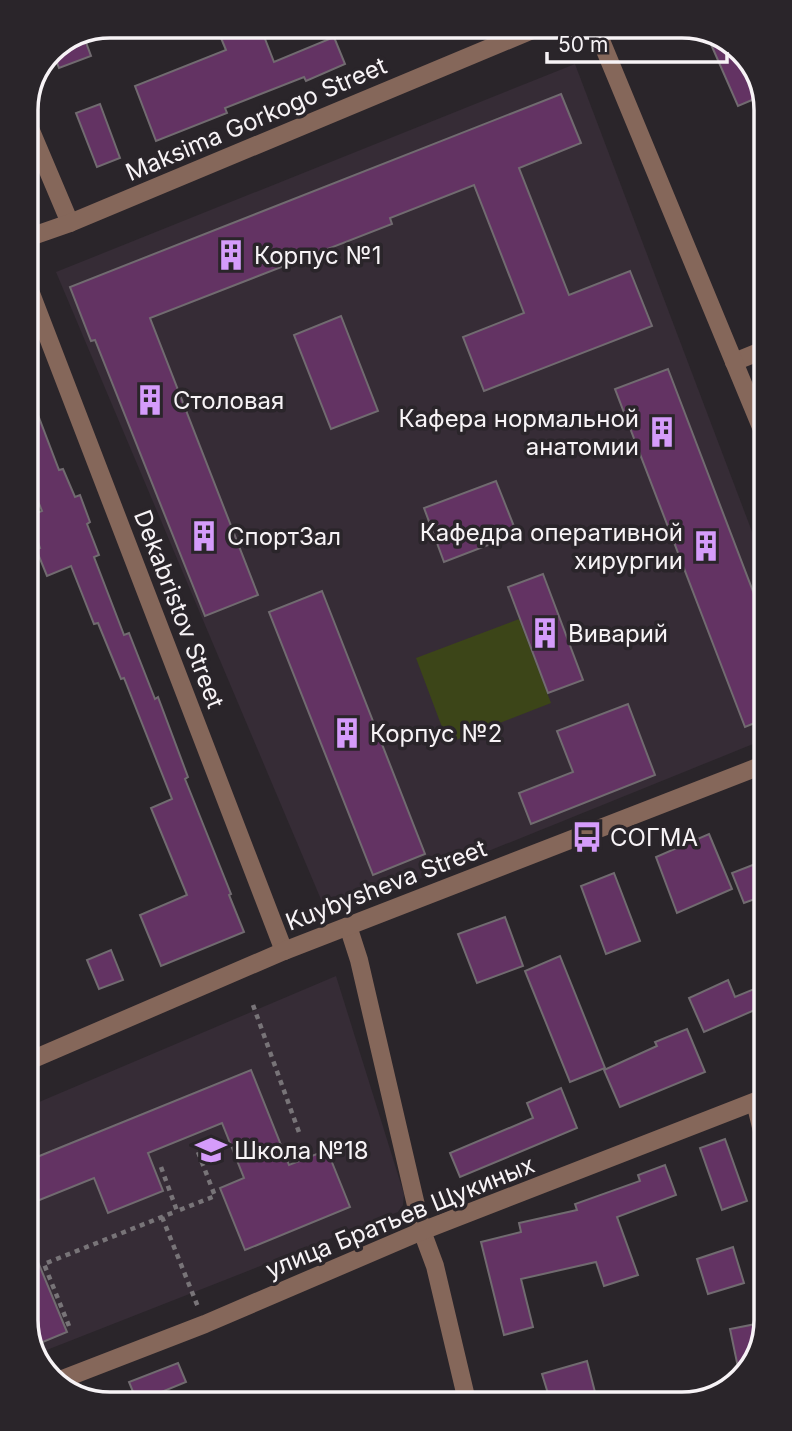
<svg xmlns="http://www.w3.org/2000/svg" width="792" height="1431" font-family="Inter,sans-serif">
<rect width="100%" height="100%" fill="#2a252a"/>
<g fill="#362c36">
<path d="M575,64L762,558L763,740L328,916L56,272Z"/>
<path d="M336,976L404,1194L403,1205L398,1212L34,1355L32,1105Z"/>
</g>
<path fill="#3c4518" d="M519,619L551,703L448,743L416,658Z"/>
<g fill="#633363" stroke="#716b70" stroke-width="2">
<path d="M216,26H260L274,62L334,37L345,64L306,81L304,77L225,108L227,113L156,141L135,86L226,50Z"/>
<path d="M706,33L729,41L759,78V97L738,106Z"/>
<path d="M84,37L91,56L59,68L52,50Z"/>
<path d="M561,94L581,143L519,168L569,295L630,271L652,326L484,391L463,337L524,313L474,185L390,218L392,224L150,318L258,595L205,616L95,340L91,341L70,287Z"/>
<path d="M100,104L120,158L97,167L76,113Z"/>
<path d="M341,316L378,411L331,429L294,335Z"/>
<path d="M668,369L762,615V720L745,727L615,389Z"/>
<path d="M28,394H30L59,470L63,469L75,497L80,495L90,522L87,524L99,555L94,557L124,635L129,633L155,699L158,697L188,777L185,779L231,894L229,895L244,932L161,966L140,915L187,895L151,808L172,799L124,678L121,679L98,623L94,624L71,566L47,576L36,549L40,548L29,516L42,511L28,477Z"/>
<path d="M496,481L517,534L444,562L424,508Z"/>
<path d="M543,574L583,680L548,693L508,587Z"/>
<path d="M322,591L425,854L373,875L269,612Z"/>
<path d="M628,704L655,775L531,824L519,793L573,772L557,731Z"/>
<path d="M709,834L732,889L677,913L656,857Z"/>
<path d="M763,861V896L744,903L732,873Z"/>
<path d="M614,873L640,941L606,954L581,886Z"/>
<path d="M505,917L523,966L477,983L458,934Z"/>
<path d="M111,950L123,980L99,989L87,960Z"/>
<path d="M560,956L605,1068L570,1082L525,971Z"/>
<path d="M728,980L735,997L764,985V1006L704,1032L689,998Z"/>
<path d="M687,1029L705,1072L620,1107L604,1070L657,1046L655,1042Z"/>
<path d="M251,1070L289,1165L327,1150L350,1207L245,1250L220,1188L244,1178L222,1123L148,1153L163,1191L108,1213L94,1178L32,1203V1159Z"/>
<path d="M561,1088L577,1128L460,1177L450,1153L533,1118L527,1103Z"/>
<path d="M725,1139L747,1201L722,1210L700,1148Z"/>
<path d="M665,1165L676,1195L617,1217L638,1275L604,1286L596,1262L521,1279L533,1327L504,1335L481,1242L521,1232L519,1223L577,1210L575,1204L640,1181L638,1175Z"/>
<path d="M733,1247L744,1283L708,1294L697,1259Z"/>
<path d="M33,1250L67,1332L33,1346L32,1251Z"/>
<path d="M766,1322L751,1368L740,1377L730,1329Z"/>
<path d="M587,1361L595,1392L566,1400H550L542,1374Z"/>
<path d="M178,1363L186,1382L154,1395L158,1404H138L129,1382Z"/>
</g>
<g fill="none" stroke-linecap="round" stroke-linejoin="round">
<g stroke="#787478" stroke-width="4.5" stroke-dasharray="5 5" stroke-linecap="butt">
<path d="M253,1005L300,1135"/>
<path d="M161,1167L177,1211L215,1196L198,1152"/>
<path d="M162,1217L198,1307"/>
<path d="M69,1326L44,1264L177,1211"/>
</g>
<g stroke="#85675a" stroke-width="18">
<path d="M26,119L70,223"/>
<path d="M27,238L70,223L542,26"/>
<path d="M27,283L284,951"/>
<path d="M734,362L761,351"/>
<path d="M348,926L359,960L422,1231L435,1266L467,1401"/>
<path d="M755,1102L765,1144"/>
<path d="M55,1382L205,1324L422,1231L764,1098"/>
</g>
<g stroke="#85675a" stroke-width="18">
<path d="M595,26L761,427"/>
<path d="M31,1060L284,951L763,765"/>
</g>
</g>
<defs>
<symbol id="building-bare" viewBox="-9 -9 18 18"><path d="M-4-6H4V6H1V3H-1V6H-4ZM-2.5-4.3h1.7v1.8h-1.7ZM.8-4.3h1.7v1.8H.8ZM-2.5-1h1.7V.8h-1.7ZM.8-1h1.7V.8H.8Z" fill="#d59cfb" stroke="#2a252a" stroke-width="2.5" paint-order="stroke"/></symbol>
<symbol id="bus-bare" viewBox="-9 -9 18 18"><path d="M-5-6H5V4H4V6H2V4H-2V6H-4V4H-5ZM-3.5-4V0h7V-4ZM-3.5 1.2v1.5H-2V1.2ZM2 1.2v1.5H3.5V1.2Z" fill="#d59cfb" stroke="#2a252a" stroke-width="2.5" paint-order="stroke"/></symbol>
<symbol id="school-bare" viewBox="-9 -9 18 18"><path d="M0-5L7-2L0 1L-7-2ZM-4 1L0 2.5L4 1V4Q0 6-4 4Z" fill="#d59cfb" stroke="#2a252a" stroke-width="2.5" paint-order="stroke"/></symbol>
</defs>
<g fill-rule="evenodd">
<use href="#building-bare" x="209" y="233" width="44" height="44"/>
<use href="#building-bare" x="128" y="378" width="44" height="44"/>
<use href="#building-bare" x="640" y="410" width="44" height="44"/>
<use href="#building-bare" x="182" y="514" width="44" height="44"/>
<use href="#building-bare" x="684" y="524" width="44" height="44"/>
<use href="#building-bare" x="523" y="611" width="44" height="44"/>
<use href="#building-bare" x="325" y="711" width="44" height="44"/>
<use href="#bus-bare" x="565" y="815" width="44" height="44"/>
<use href="#school-bare" x="189" y="1128" width="44" height="44"/>
</g>
<g text-anchor="middle" dominant-baseline="central" stroke-width="7" stroke-linejoin="round" paint-order="stroke">
<g font-size="24" fill="#f7f3f6" stroke="#2a252a">
<text transform="translate(256 119) rotate(-23)">Maksima Gorkogo Street</text>
<text transform="translate(179 609) rotate(69)">Dekabristov Street</text>
<text transform="translate(386 885) rotate(-21)">Kuybysheva Street</text>
<text transform="translate(400 1217) rotate(-22)">улица Братьев Щукиных</text>
</g>
<g font-size="24" fill="#f7f3f6" stroke="#2a252a" text-anchor="start">
<text x="254" y="255">Корпус №1</text>
<text x="173" y="400">Столовая</text>
<text x="639" y="418" text-anchor="end">Кафера нормальной<tspan x="639" dy="28">анатомии</tspan></text>
<text x="683" y="532" text-anchor="end">Кафедра оперативной<tspan x="683" dy="28">хирургии</tspan></text>
<text x="227" y="536">СпортЗал</text>
<text x="568" y="633">Виварий</text>
<text x="370" y="733">Корпус №2</text>
<text x="610" y="837">СОГМА</text>
<text x="234" y="1150">Школа №18</text>
</g>
</g>
<path d="M0 0H792V1431H0ZM110 38H682A72 72 0 0 1 754 110V1320A72 72 0 0 1 682 1392H110A72 72 0 0 1 38 1320V110A72 72 0 0 1 110 38Z" fill="#2a252a" fill-rule="evenodd"/>
<path fill="none" stroke="#f7f3f6" stroke-width="3.5" d="M110 38H682A72 72 0 0 1 754 110V1320A72 72 0 0 1 682 1392H110A72 72 0 0 1 38 1320V110A72 72 0 0 1 110 38Z"/>
<path d="M547 52v10h180v-10" fill="none" stroke="#f7f3f6" stroke-width="3.5"/>
<text x="558" y="52" font-size="21" fill="#f7f3f6" stroke="#2a252a" stroke-width="5" paint-order="stroke">50 m</text>
</svg>
